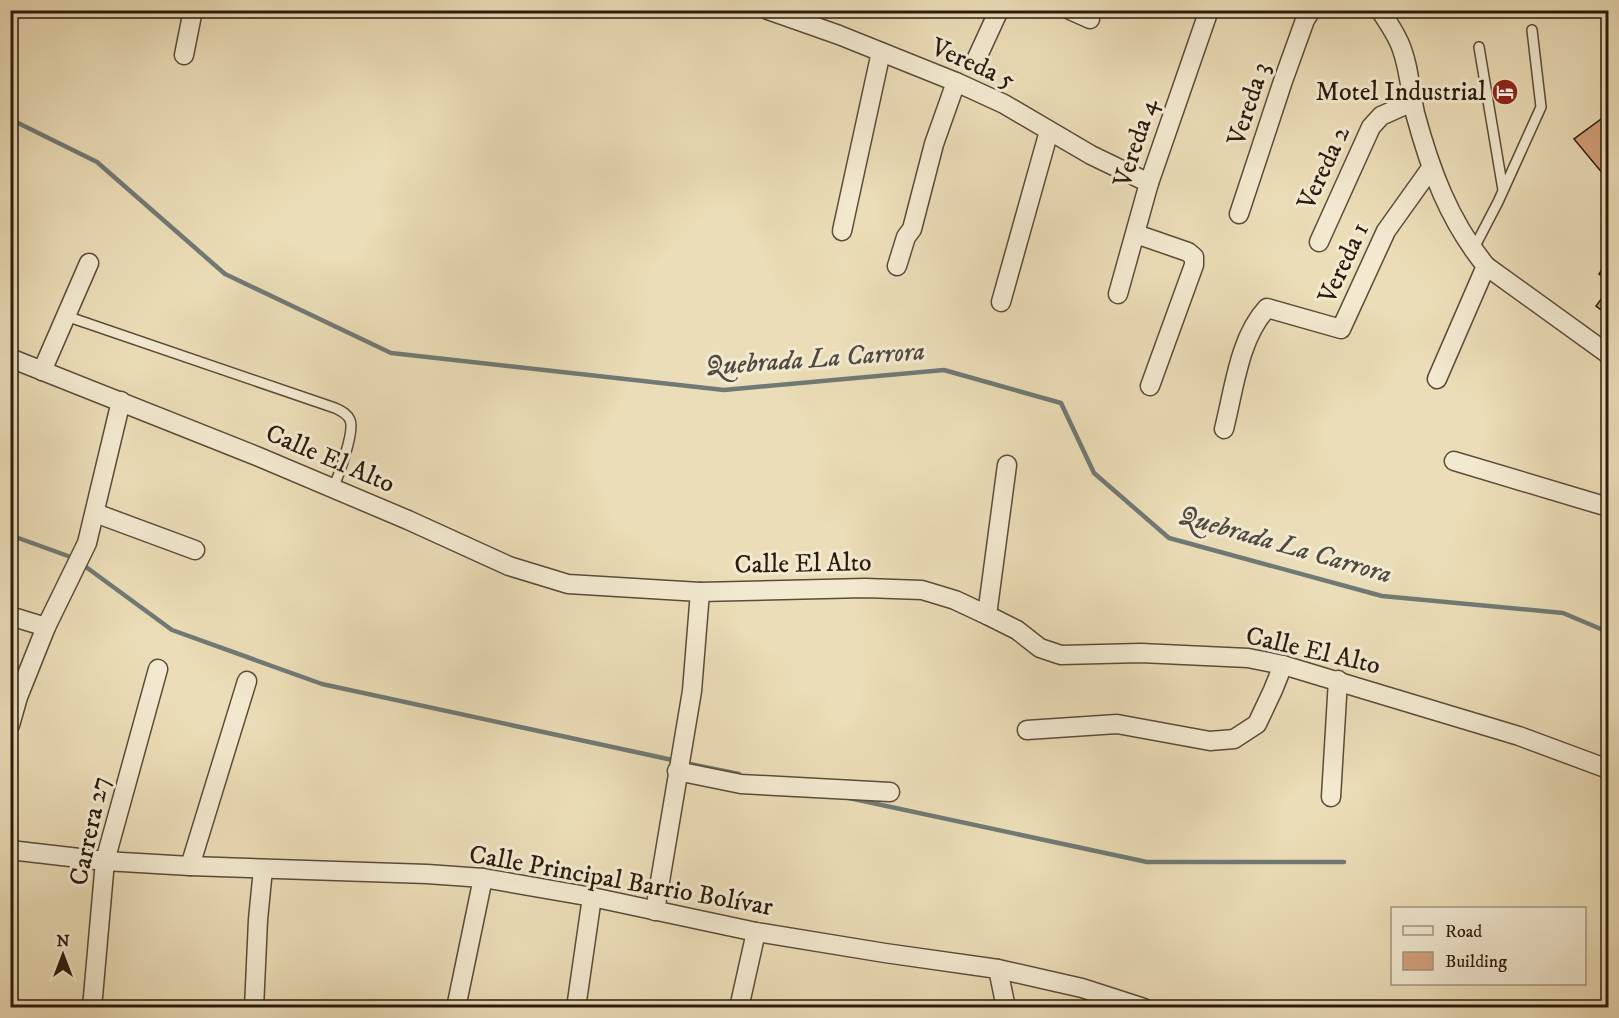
<svg xmlns="http://www.w3.org/2000/svg" width="1619" height="1018" font-family="'IM FELL DW Pica',serif">
<rect width="100%" height="100%" fill="#ebddb7"/>
<filter id="stains"><feTurbulence type="fractalNoise" baseFrequency=".00333" numOctaves="4"/><feColorMatrix values="0 0 0 0 .2 0 0 0 0 .09 0 0 0 0 .02 0 0 0 .5 -.17"/></filter>
<radialGradient id="worn" r=".72"><stop offset=".6" stop-color="#630" stop-opacity="0"/><stop offset="1" stop-color="#630" stop-opacity=".3"/></radialGradient>
<g fill="none" stroke-linecap="round" stroke-linejoin="round">
<g stroke="#707975" stroke-width="4.5">
<path d="M10,119L97,162L225,274L391,353L724,390L944,370L1061,403L1094,473L1169,538L1382,596L1563,613L1608,632"/>
<path d="M10,535L68,556"/>
<path d="M86,567L172,630L322,684L677,761"/>
<path d="M685,763L739,774"/>
<path d="M849,798L1147,862H1344"/>
</g>
</g>
<g fill="#d3a17b" stroke="#2b1b0e" stroke-width="1.5">
<path d="M1608,114V180L1574,139Z"/>
<path d="M1608,260V281L1599,274Z"/>
<path d="M1608,290V315L1596,306Z"/>
</g>
<g fill="none" stroke-linecap="round" stroke-linejoin="round">
<defs>
<g id="service">
<path d="M1479,47L1503,190"/>
<path d="M1473,250L1498,202L1541,107L1532,30"/>
<path d="M66,316L335,408C341,411 347,413 350,420C355,431 339,475 333,488"/>
</g>
<g id="minor">
<path d="M768,10L839,35L956,82L1004,104L1091,155L1149,183"/>
<path d="M1070,10L1090,19"/>
<path d="M1380,10C1387,21 1394,31 1399,42C1409,64 1410,90 1415,113C1430,169 1449,221 1486,266L1608,354"/>
<path d="M184,55L193,10"/>
<path d="M976,60L999,10"/>
<path d="M1239,214L1283,81L1305,20L1311,10"/>
<path d="M842,231L881,52"/>
<path d="M1136,234L1188,252L1194,257V265L1150,386"/>
<path d="M1319,242L1371,127L1381,116L1412,102"/>
<path d="M897,266L906,237L912,229L934,144L956,82"/>
<path d="M1118,294L1149,183L1209,10"/>
<path d="M1001,302L1049,131"/>
<path d="M10,358L259,457L408,520L509,566L568,584L700,592L865,588L922,590L955,600L987,615L1017,630L1040,648L1061,655L1141,653L1248,658L1283,665L1519,736L1608,769"/>
<path d="M42,371L89,263"/>
<path d="M1437,379L1486,266"/>
<path d="M1224,429C1234,390 1239,338 1267,308L1341,329L1386,231L1431,168"/>
<path d="M1454,461L1608,507"/>
<path d="M95,513L195,550"/>
<path d="M987,615L1007,465"/>
<path d="M10,616L46,627"/>
<path d="M10,725L18,697L46,627L87,543L121,401"/>
<path d="M1027,730L1117,724L1210,741L1234,739L1257,724L1273,690L1283,665"/>
<path d="M677,771L741,784L890,792"/>
<path d="M1331,797L1338,680"/>
<path d="M10,850L105,861L190,866L427,874L483,878L592,897L756,932L885,953L998,969L1082,988L1144,1008"/>
<path d="M190,866L247,681"/>
<path d="M655,911L692,691L700,592"/>
<path d="M998,969L1006,1008"/>
<path d="M92,1008L105,861L158,669"/>
<path d="M254,1008L258,920L263,869"/>
<path d="M456,1008L483,878"/>
<path d="M576,1008L592,897"/>
<path d="M739,1008L756,932"/>
</g>
</defs>
<use href="#service" stroke="#5b4c38" stroke-width="12"/>
<use href="#minor" stroke="#5b4c38" stroke-width="21"/>
<use href="#service" stroke="#f2e9d0" stroke-width="9"/>
<use href="#minor" stroke="#f2e9d0" stroke-width="18"/>
</g>
<defs>
<symbol id="hotel-disc" viewBox="-11 -11 22 22"><circle r="9.5" fill="#8f2418" stroke="#f2e9d0"/><path d="M-6-4.5h1.5V1H6V5H4.5V3h-9V5H-6ZM-4 0a1.8 1.8 0 1 1 3.6 0ZM.5 0V-2.5h3Q6-2.5 6 0Z" fill="#fff"/></symbol>
</defs>
<g fill-rule="evenodd">
<use href="#hotel-disc" x="1490" y="77" width="30" height="30"/>
</g>
<g text-anchor="middle" dominant-baseline="central" stroke-width="6" stroke-linejoin="round" paint-order="stroke">
<g font-size="26" fill="#2b1b0e" stroke="#f2e9d0">
<text transform="translate(973 64) rotate(24)">Vereda 5</text>
<text transform="translate(1249 104) rotate(-72)">Vereda 3</text>
<text transform="translate(1136 143) rotate(-72)">Vereda 4</text>
<text transform="translate(1324 168) rotate(-65)">Vereda 2</text>
<text transform="translate(1344 263) rotate(-65)">Vereda 1</text>
<text transform="translate(330 459) rotate(23)">Calle El Alto</text>
<text transform="translate(803 564) rotate(-1)">Calle El Alto</text>
<text transform="translate(1313 651) rotate(13)">Calle El Alto</text>
<text transform="translate(90 831) rotate(-78)">Carrera 27</text>
<text transform="translate(621 881) rotate(10)">Calle Principal Barrio Bolívar</text>
</g>
<g font-size="26" fill="#2b1b0e" stroke="#f2e9d0" text-anchor="end">
<text x="1486" y="92">Motel Industrial</text>
</g>
<g font-size="27" font-style="italic" fill="#4e4a42" stroke="#f2e9d0">
<text transform="translate(815 359) rotate(-4)">Quebrada La Carrora</text>
<text transform="translate(1285 545) rotate(16)">Quebrada La Carrora</text>
</g>
</g>
<rect width="1619" height="1018" fill="none" stroke="#ebddb7" stroke-width="36"/>
<rect x="12" y="12" width="1595" height="994" fill="none" stroke="#2b1b0e" stroke-width="3"/>
<rect x="18" y="18" width="1583" height="982" fill="none" stroke="#2b1b0e" stroke-width="1.5"/>
<rect x="1391" y="907" width="195" height="78" fill="#f2e9d0" stroke="#a29782" stroke-width="1.5"/>
<rect x="1403" y="926" width="30" height="9" fill="#f2e9d0" stroke="#a29782" stroke-width="1.5"/>
<text x="1445" y="937" font-size="18" fill="#2b1b0e">Road</text>
<rect x="1403" y="952" width="30" height="18" fill="#d3a17b" stroke="#a29782" stroke-width="1.5"/>
<text x="1445" y="967" font-size="18" fill="#2b1b0e">Building</text>
<g transform="translate(63 955)" stroke="#f2e9d0" stroke-width="4.5" paint-order="stroke">
<path d="M0-4.5L10 22L0 15L-10 22Z" fill="#2b1b0e"/>
<text y="-9" font-size="16" font-weight="bold" text-anchor="middle" fill="#2b1b0e">N</text>
</g>
<rect width="100%" height="100%" filter="url(#stains)"/>
<rect width="100%" height="100%" fill="url(#worn)"/>
</svg>
